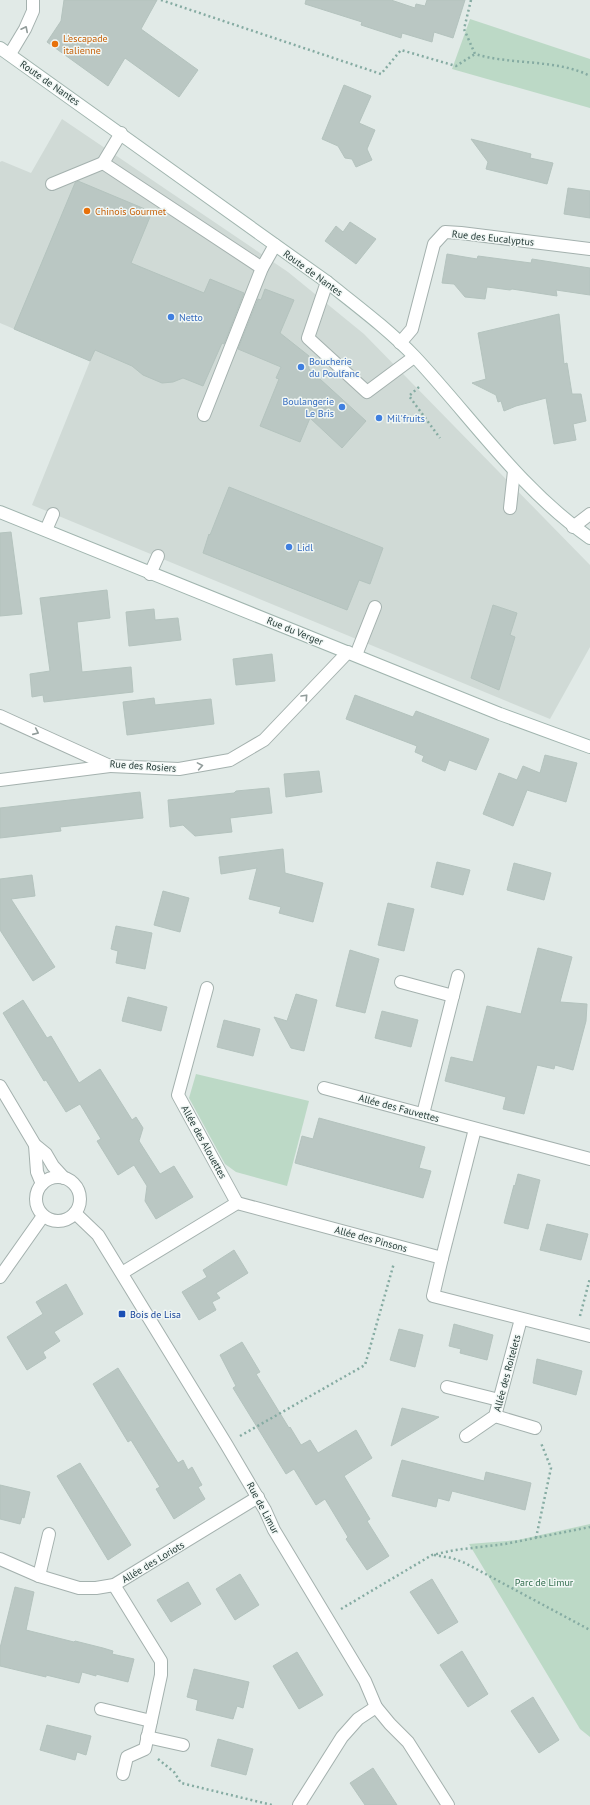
<svg xmlns="http://www.w3.org/2000/svg" width="590" height="1805" font-family="'PT Sans',sans-serif">
<rect width="100%" height="100%" fill="#e1eae7"/>
<path fill="#d0dad6" d="M62,119L288,272L364,334L590,565V647L550,719L32,505L90,361L0,323V162L2,161L31,173Z"/>
<g fill="#bcd9c6">
<path d="M470,19L590,59V108L452,69Z"/>
<path d="M196,1074L309,1101L287,1186L236,1172L225,1164L189,1098Z"/>
<path d="M590,1524V1737L580,1729L469,1544L518,1540Z"/>
</g>
<g fill="#bac7c3" stroke="#b4c3be">
<path d="M64,0H157L141,29L198,70L179,97L125,58L108,86L47,42L61,21Z"/>
<path d="M306,0H391L415,8L416,4L425,6L427,0H465L453,38L434,32L432,42L402,33L401,38L361,25L362,22L305,4Z"/>
<path d="M344,85L371,96L359,123L375,130L367,149L372,160L356,167L352,159L345,158L338,146L322,139Z"/>
<path d="M471,139L531,154L530,158L553,163L547,184L486,169L488,162Z"/>
<path d="M78,181L152,212L131,263L204,293L210,279L244,293L224,344L222,343L203,386L183,378L173,382L162,383L143,375L132,366L95,350L90,361L14,329L75,183Z"/>
<path d="M568,188L590,191V218L564,214Z"/>
<path d="M350,222L376,239L356,264L325,241L336,226L343,232Z"/>
<path d="M447,254L477,259L478,256L531,263L532,259L590,268V295L556,290L557,296L512,289L510,290L487,287L485,299L465,297L454,284L442,283Z"/>
<path d="M265,289L294,300L280,333L309,356V369L366,421L342,448L310,418L300,442L260,426L279,379L276,378L281,367L238,349L258,299L261,300Z"/>
<path d="M559,314L564,364L567,363L572,394H581L586,421L573,424L576,440L554,444L546,398L516,406L504,411L501,401L498,402L496,395L472,383L486,379L478,333Z"/>
<path d="M229,487L383,548L370,584L359,580L347,610L203,553L209,534L210,535Z"/>
<path d="M11,532L22,614L0,616V533Z"/>
<path d="M107,590L110,618L77,622L82,672L131,667L133,692L44,702L43,695L32,697L30,674L50,671L40,598Z"/>
<path d="M493,605L517,613L510,635L515,637L499,690L471,678Z"/>
<path d="M154,609L155,620L178,618L181,640L129,646L126,612Z"/>
<path d="M272,654L275,681L236,685L233,659Z"/>
<path d="M355,695L413,717L416,711L489,739L476,770L449,760L445,771L422,761L424,756L415,752L417,746L346,719Z"/>
<path d="M154,698L155,705L211,699L214,724L127,735L123,702Z"/>
<path d="M545,755L577,763L566,802L527,790L513,826L483,814L499,773L517,780L523,766L540,773Z"/>
<path d="M319,771L322,792L286,797L284,774Z"/>
<path d="M269,788L272,813L230,818L232,832L195,836L183,825L170,827L168,800L234,793L236,791Z"/>
<path d="M140,792L143,818L60,827L61,831L0,838V808Z"/>
<path d="M283,849L285,873L323,883L313,922L279,913L281,907L249,899L257,868L221,874L219,857Z"/>
<path d="M437,862L470,870L463,895L431,887Z"/>
<path d="M514,863L551,873L544,900L507,890Z"/>
<path d="M32,875L35,896L11,899L55,967L33,981L0,930V879Z"/>
<path d="M163,891L189,898L180,932L154,925Z"/>
<path d="M388,903L414,909L404,951L378,945Z"/>
<path d="M116,926L152,933L145,969L116,963L118,951L111,949Z"/>
<path d="M538,948L572,957L560,1002L587,1004L586,1021L573,1070L555,1065L554,1069L537,1065L524,1114L503,1109L506,1097L445,1081L451,1057L473,1062L487,1006L521,1014Z"/>
<path d="M350,950L379,959L365,1013L336,1006Z"/>
<path d="M296,994L317,1000L304,1051L291,1048L274,1017L287,1021Z"/>
<path d="M128,997L167,1007L161,1031L122,1021Z"/>
<path d="M23,1000L47,1038L51,1036L79,1083L100,1069L132,1120L136,1117L143,1128L139,1141L160,1174L174,1166L193,1197L156,1219L145,1201L147,1186L134,1165L118,1175L97,1141L101,1139L80,1104L66,1112L46,1080L44,1081L3,1013Z"/>
<path d="M382,1011L418,1020L411,1047L375,1038Z"/>
<path d="M224,1020L260,1029L253,1056L217,1047Z"/>
<path d="M319,1118L425,1147L419,1168L431,1171L423,1198L295,1163L302,1136L313,1139Z"/>
<path d="M518,1174L540,1180L528,1229L504,1223L514,1185L515,1186Z"/>
<path d="M547,1224L588,1234L581,1260L540,1250Z"/>
<path d="M234,1250L248,1273L216,1293L220,1298L212,1302L216,1310L199,1320L182,1292L207,1277L203,1270Z"/>
<path d="M66,1284L83,1314L54,1332L60,1341L43,1352L46,1358L27,1370L7,1337L43,1314L36,1302Z"/>
<path d="M454,1324L493,1335L487,1360L460,1353L461,1349L449,1346Z"/>
<path d="M399,1329L423,1335L415,1367L390,1360Z"/>
<path d="M242,1342L260,1372L256,1374L289,1428L290,1427L301,1445L310,1440L318,1453L356,1430L372,1458L344,1476L370,1519L367,1521L389,1556L367,1570L346,1539L348,1537L325,1499L316,1505L294,1469L286,1474L233,1388L236,1386L220,1355Z"/>
<path d="M537,1359L582,1371L576,1395L533,1383Z"/>
<path d="M118,1368L178,1463L183,1460L188,1470L192,1467L202,1485L198,1487L205,1499L174,1519L156,1489L160,1487L131,1440L128,1442L93,1384Z"/>
<path d="M402,1408L439,1417L391,1446Z"/>
<path d="M402,1460L484,1481L486,1472L531,1483L525,1510L452,1491L449,1501L438,1498L436,1507L392,1496Z"/>
<path d="M80,1463L131,1545L108,1560L57,1476Z"/>
<path d="M0,1485L30,1492L24,1518L22,1517L20,1524L0,1519Z"/>
<path d="M240,1574L259,1605L235,1620L216,1589Z"/>
<path d="M432,1579L458,1622L438,1634L410,1592Z"/>
<path d="M188,1582L201,1604L171,1622L157,1600Z"/>
<path d="M15,1587L34,1592L26,1630L74,1642L75,1641L103,1648L113,1651L112,1654L134,1659L128,1682L96,1674V1676L82,1672L79,1683L46,1675V1677L0,1666V1648Z"/>
<path d="M462,1651L488,1694L468,1707L440,1665Z"/>
<path d="M297,1652L323,1695L299,1709L273,1666Z"/>
<path d="M194,1669L249,1682L243,1708L237,1706L233,1719L196,1710L198,1700L187,1697Z"/>
<path d="M533,1697L559,1740L539,1753L511,1711Z"/>
<path d="M47,1725L91,1736L86,1755L77,1752L75,1760L40,1750Z"/>
<path d="M218,1739L253,1749L246,1775L211,1766Z"/>
<path d="M373,1768L384,1785L397,1805H365L350,1783Z"/>
</g>
<g fill="none" stroke-linecap="round" stroke-linejoin="round">
<defs>
<g id="service">
<path d="M121,133L103,163L262,268"/>
<path d="M52,184L103,163"/>
<path d="M327,282L308,338L367,392L414,357"/>
<path d="M204,415L262,268L275,245"/>
<path d="M510,508L514,471"/>
<path d="M46,530L53,514"/>
<path d="M150,574L158,556"/>
<path d="M356,655L375,607"/>
<path d="M0,780L110,766"/>
</g>
<g id="minor">
<path d="M10,54L25,29L33,11V0"/>
<path d="M400,343L412,329L434,244L445,232L461,233L590,249"/>
<path d="M573,527L590,514"/>
<path d="M0,716L110,766L179,769L230,760L264,740L348,652"/>
<path d="M401,982L453,996"/>
<path d="M207,988L178,1095L237,1203"/>
<path d="M324,1088L590,1159"/>
<path d="M423,1114L458,976"/>
<path d="M442,1258L475,1129"/>
<path d="M122,1273L237,1203L442,1258L433,1296L590,1336"/>
<path d="M0,1277L43,1216"/>
<path d="M447,1387L499,1400"/>
<path d="M495,1416L535,1428"/>
<path d="M466,1436L495,1416L521,1319"/>
<path d="M0,1559L39,1576L79,1588H96L114,1585L258,1497"/>
<path d="M39,1576L49,1534"/>
<path d="M114,1585L161,1661V1675L145,1749L127,1757L123,1774"/>
<path d="M101,1709L151,1721"/>
<path d="M147,1737L183,1745"/>
<path d="M299,1805L342,1737L358,1719L376,1707"/>
</g>
<g id="tertiary">
<path d="M0,1086L35,1145L46,1154L53,1166L64,1178"/>
<path d="M35,1145L37,1172L42,1184"/>
<circle cx="58" cy="1199" r="22"/>
<path d="M75,1213L98,1235L226,1444L265,1510L274,1530L365,1681L376,1707L390,1724L408,1742L448,1805"/>
</g>
<g id="secondary">
<path d="M0,48L327,282C357,306 388,329 415,357C473,419 520,489 590,538"/>
<path d="M0,512L500,714L590,747"/>
</g>
</defs>
<use href="#service" stroke="#a4b1ae" stroke-width="14"/>
<use href="#minor" stroke="#a4b1ae" stroke-width="14"/>
<use href="#tertiary" stroke="#a4b1ae" stroke-width="14"/>
<use href="#secondary" stroke="#a1b5af" stroke-width="14"/>
<g stroke="#85aba2" stroke-width="2.5" stroke-dasharray="2 3" stroke-linecap="butt">
<path d="M161,0L381,74L401,50L456,66L475,54"/>
<path d="M471,0L464,29L475,54C510,65 558,59 590,76"/>
<path d="M419,387L409,396L440,438"/>
<path d="M580,1316L590,1278"/>
<path d="M240,1436L365,1365L394,1263"/>
<path d="M536,1538L551,1468L541,1443"/>
<path d="M434,1555L452,1558L465,1563L590,1630"/>
<path d="M341,1609L432,1555L455,1550L505,1544L590,1527"/>
<path d="M158,1759L174,1772L181,1783L272,1805"/>
</g>
<use href="#service" stroke="#fff" stroke-width="12"/>
<use href="#minor" stroke="#fff" stroke-width="12"/>
<use href="#tertiary" stroke="#fff" stroke-width="12"/>
<use href="#secondary" stroke="#fff" stroke-width="12"/>
</g>
<defs><path id="oneway-chevron" d="M-2-3.5L2.5 0L-2 3.5" fill="none" stroke-width="1.6" stroke-linecap="round" stroke-linejoin="round"/></defs>
<g stroke="#919c9a">
<use href="#oneway-chevron" transform="translate(25 29) rotate(-63)"/>
<use href="#oneway-chevron" transform="translate(305 697) rotate(-47)"/>
<use href="#oneway-chevron" transform="translate(36 732) rotate(24)"/>
<use href="#oneway-chevron" transform="translate(200 766) rotate(-10)"/>
</g>
<g fill="#e8710a" stroke="#f1f7f5" stroke-width="1.5">
<circle cx="55" cy="44" r="4"/>
<circle cx="87" cy="211" r="4"/>
</g>
<g fill="#3f7fe0" stroke="#f1f7f5" stroke-width="1.5">
<circle cx="171" cy="317" r="4"/>
<circle cx="301" cy="367" r="4"/>
<circle cx="342" cy="407" r="4"/>
<circle cx="379" cy="418" r="4"/>
<circle cx="289" cy="547" r="4"/>
</g>
<rect fill="#1a4fb4" stroke="#f1f7f5" stroke-width="1.5" x="118" y="1310" width="8" height="8" rx="2"/>
<g text-anchor="middle" dominant-baseline="central" stroke-width="3" stroke-linejoin="round" paint-order="stroke">
<g font-size="10" fill="#c56008" stroke="#f1f7f5" text-anchor="start">
<text x="63" y="38">L'escapade<tspan x="63" dy="12">italienne</tspan></text>
<text x="95" y="211">Chinois Gourmet</text>
</g>
<g font-size="10" fill="#233935" stroke="#f1f7f5">
<text transform="translate(50 83) rotate(35)">Route de Nantes</text>
<text transform="translate(493 238) rotate(6)">Rue des Eucalyptus</text>
<text transform="translate(313 273) rotate(36)">Route de Nantes</text>
<text transform="translate(295 631) rotate(22)">Rue du Verger</text>
<text transform="translate(143 766) rotate(4)">Rue des Rosiers</text>
<text transform="translate(399 1108) rotate(15)">Allée des Fauvettes</text>
<text transform="translate(204 1142) rotate(61)">Allée des Alouettes</text>
<text transform="translate(371 1239) rotate(15)">Allée des Pinsons</text>
<text transform="translate(507 1373) rotate(-75)">Allée des Roitelets</text>
<text transform="translate(263 1508) rotate(62)">Rue de Limur</text>
<text transform="translate(153 1562) rotate(-31)">Allée des Loriots</text>
</g>
<g font-size="10" fill="#366cbe" stroke="#f1f7f5" text-anchor="start">
<text x="179" y="317">Netto</text>
<text x="309" y="361">Boucherie<tspan x="309" dy="12">du Poulfanc</tspan></text>
<text x="334" y="401" text-anchor="end">Boulangerie<tspan x="334" dy="12">Le Bris</tspan></text>
<text x="387" y="418">Mil'fruits</text>
<text x="297" y="547">Lidl</text>
</g>
<g font-size="10" fill="#164399" stroke="#f1f7f5" text-anchor="start">
<text x="130" y="1314">Bois de Lisa</text>
</g>
<g font-size="10" fill="#316c4d" stroke="#f1f7f5">
<text x="544" y="1582">Parc de Limur</text>
</g>
</g>
</svg>
